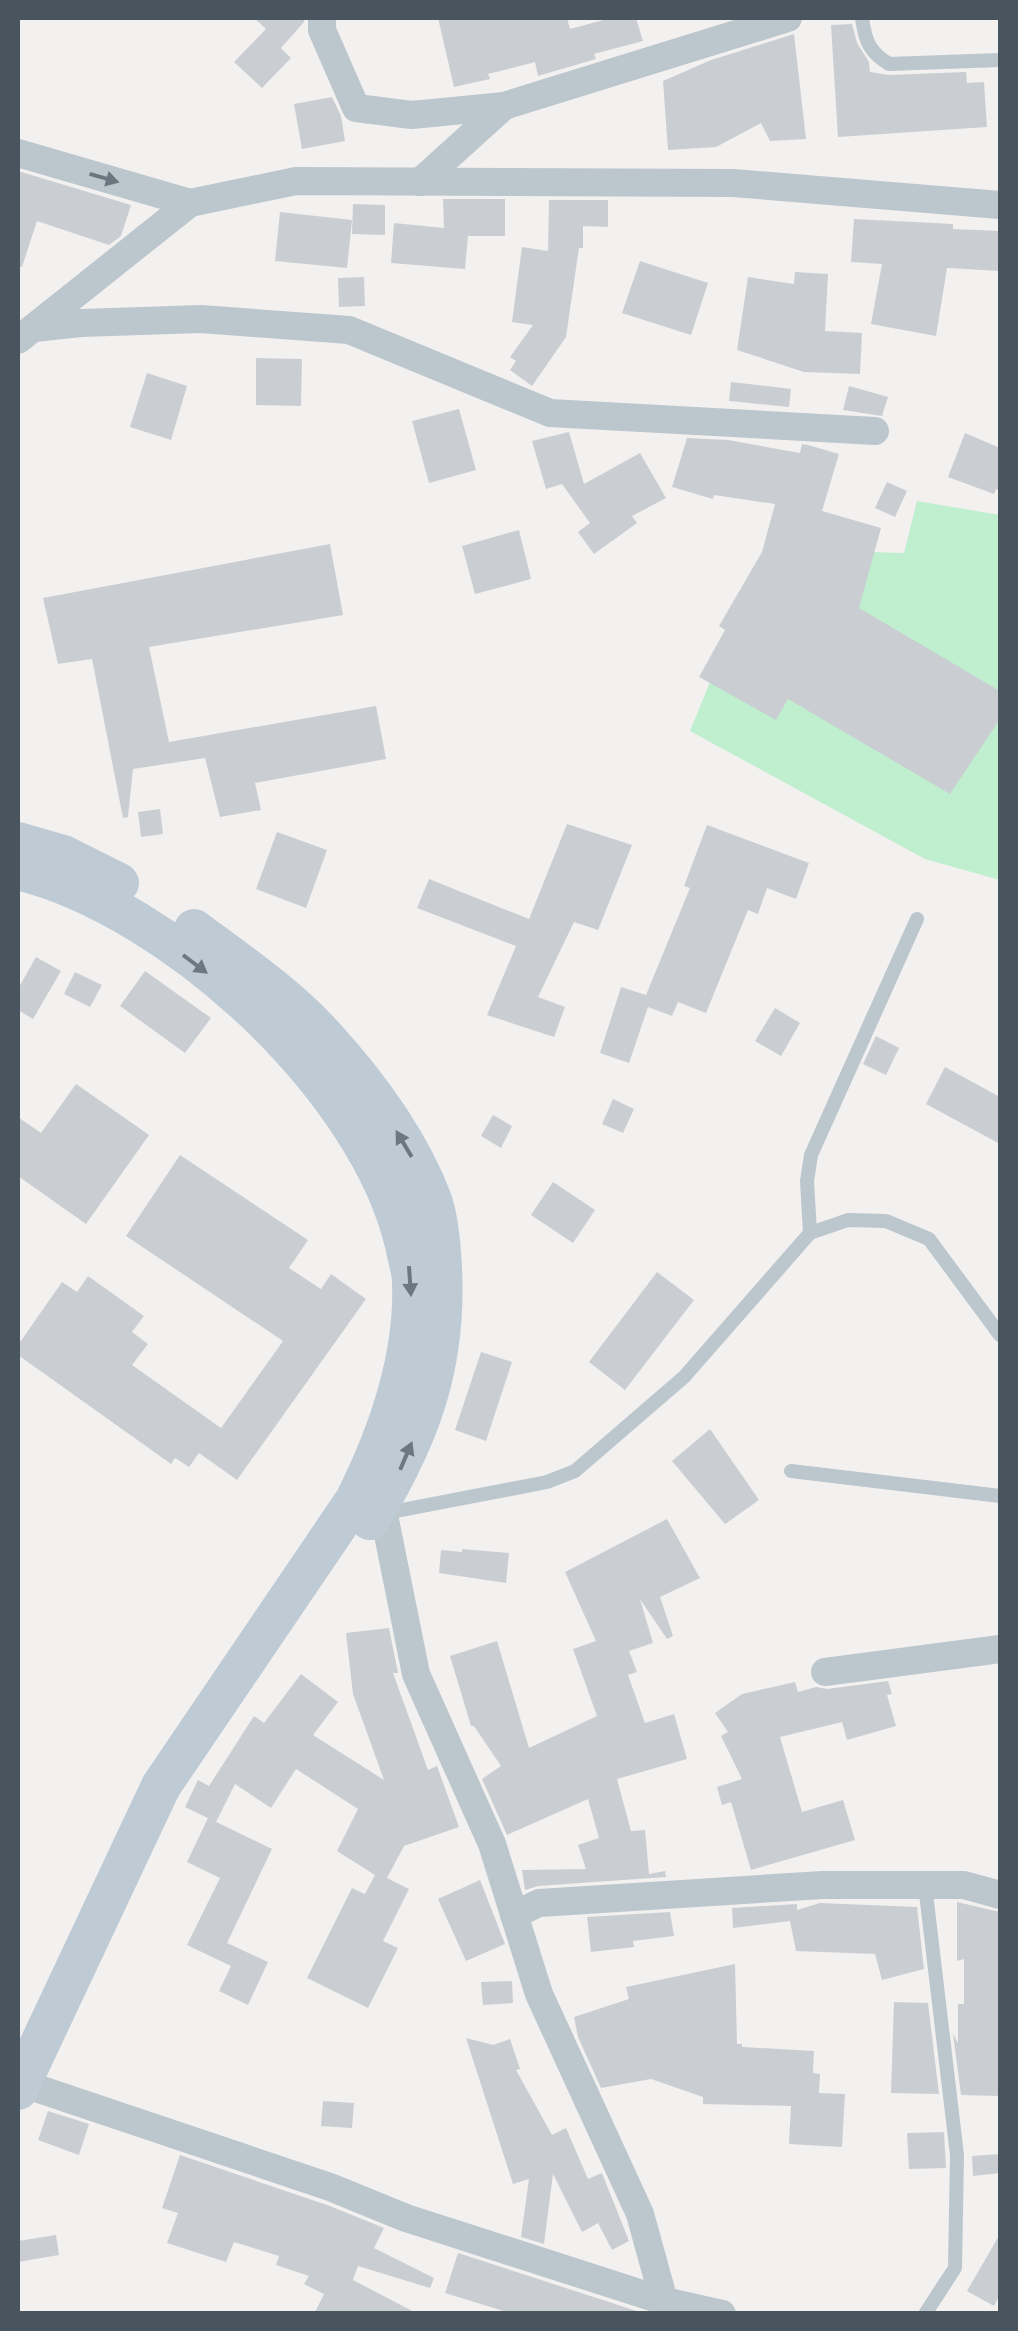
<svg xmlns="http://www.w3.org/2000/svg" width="1018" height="2331" font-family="Cabin,sans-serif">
<rect width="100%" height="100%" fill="#f3f0f0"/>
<path fill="#bfefce" d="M917,501L1000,515V880L925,859L690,731L764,549L904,553Z"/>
<g fill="#caced3">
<path d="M254,18H305L304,22L281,48L291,58L262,88L234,62L266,29Z"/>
<path d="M438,18H567L570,29L611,18H636L643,41L594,54L596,59L538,76L535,62L488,74L490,79L454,87Z"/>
<path d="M852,24L857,43L869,62L870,72L889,75L966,72L967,83L984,82L987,127L838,137L831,25Z"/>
<path d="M794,34L806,139L770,141L761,123L716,147L668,150L663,81L711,60Z"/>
<path d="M332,97L341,116L345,141L302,149L294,104Z"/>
<path d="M18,171L131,205L121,236L109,245L37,221L22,267H18Z"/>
<path d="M443,199H505V236H468L465,269L391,263L394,223L444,228Z"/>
<path d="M549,200H608V227L583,226V248H579L566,337L532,386L510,370L516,361L510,357L533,325L512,322L522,247L548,251Z"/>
<path d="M353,204L385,205V235L352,234Z"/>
<path d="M280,212L352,220L347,268L275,261Z"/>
<path d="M854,219L953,224V229L1000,231V271L947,268L936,336L871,324L882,264L851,262Z"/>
<path d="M640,261L708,283L691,335L622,313Z"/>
<path d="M795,272L828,274L825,331L862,333L860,374L804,372L737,350L748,277L794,284Z"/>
<path d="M364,277L365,306L339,307L338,278Z"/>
<path d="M256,358L302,359L301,406L256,405Z"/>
<path d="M147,373L187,386L171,440L130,427Z"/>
<path d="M731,382L791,389L789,407L729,401Z"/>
<path d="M849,386L888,397L882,416L843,410Z"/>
<path d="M459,409L476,470L429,483L412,421Z"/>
<path d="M569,432L584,484L640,453L666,498L632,516L637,523L594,554L578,532L590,523L562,484L546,489L532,441Z"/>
<path d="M965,433L1000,448V491L996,489L994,494L948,477Z"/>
<path d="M687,438L728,440L800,453L802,444L808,445L839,454L822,511L881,528L859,608L1000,691V719L950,794L788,699L776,720L699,677L725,630L719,626L762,552L775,504L714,495L713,499L672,487Z"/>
<path d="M887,482L907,491L895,517L875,508Z"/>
<path d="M519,530L531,579L475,594L462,546Z"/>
<path d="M330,544L343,615L149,647L169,742L376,706L386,759L255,783L261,810L220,817L205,758L133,769L128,817L123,818L92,659L58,664L43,598Z"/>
<path d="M160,809L163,834L141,837L138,812Z"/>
<path d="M567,824L632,845L598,930L574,922L538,997L565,1007L554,1037L487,1015L516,946L417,908L429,879L529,919Z"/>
<path d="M707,825L809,863L796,899L767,888L758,914L748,910L706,1013L678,1002L672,1016L648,1007L629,1063L600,1053L621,987L646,995L690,888L684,886Z"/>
<path d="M277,832L327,850L306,908L256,889Z"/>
<path d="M36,957L61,971L33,1019L18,1010V989Z"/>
<path d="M145,971L211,1018L185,1053L120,1006Z"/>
<path d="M75,972L102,985L90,1007L64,994Z"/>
<path d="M775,1008L800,1023L781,1056L755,1041Z"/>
<path d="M876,1036L899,1048L886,1075L863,1064Z"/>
<path d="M945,1067L1000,1097V1144L926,1104Z"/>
<path d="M76,1084L149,1135L86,1224L18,1176V1117L41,1133Z"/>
<path d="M613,1099L634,1109L623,1133L602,1124Z"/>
<path d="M493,1115L512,1126L501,1148L481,1136Z"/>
<path d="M180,1155L308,1240L289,1268L321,1289L331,1274L366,1299L237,1480L199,1453L189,1467L175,1458L171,1464L18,1355V1345L62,1282L77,1292L88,1276L144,1316L132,1332L148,1344L132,1365L221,1428L283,1341L126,1236Z"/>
<path d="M553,1182L595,1210L573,1243L531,1215Z"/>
<path d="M657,1272L694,1300L625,1390L589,1362Z"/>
<path d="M481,1352L512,1362L486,1441L455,1430Z"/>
<path d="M710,1429L759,1500L725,1524L672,1461Z"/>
<path d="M667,1519L700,1578L660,1597L673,1636L667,1639L640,1599L653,1643L629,1651L637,1672L628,1675L645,1723L674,1714L687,1759L617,1779L631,1831L645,1830L649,1874L665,1871L666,1877L538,1886L525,1890L522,1870L586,1869L578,1845L599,1838L588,1799L507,1835L482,1779L501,1766L474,1726H471L450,1656L497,1641L529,1748L597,1716L573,1649L596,1641L565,1572Z"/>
<path d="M462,1549L509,1553L506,1583L439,1573L441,1550L462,1552Z"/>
<path d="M389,1628L398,1673H393L428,1770L437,1766L459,1827L404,1846L387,1878L409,1889L383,1941L398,1948L368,2008L307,1978L352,1888L365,1894L375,1875L337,1851L358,1809L296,1769L271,1808L235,1784L216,1822L185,1807L198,1780L209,1786L254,1716L264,1723L301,1674L338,1702L313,1735L384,1780L353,1694L346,1633Z"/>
<path d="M888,1681L892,1694L887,1695L896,1726L847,1740L842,1722L780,1737L802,1812L843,1800L855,1840L751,1870L731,1802L722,1805L717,1787L742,1779L721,1736L728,1732L715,1713L742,1694L795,1682L798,1692L816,1687L827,1689Z"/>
<path d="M208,1818L272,1849L227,1943L268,1962L248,2005L219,1991L231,1966L187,1945L220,1878L187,1862Z"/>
<path d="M480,1880L505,1944L466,1961L438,1899Z"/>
<path d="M957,1902L1000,1912V2096L961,2095L953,2034L958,2043V2004H964V1959L957,1961Z"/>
<path d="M820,1903L917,1907L924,1969L882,1980L875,1954L796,1951L790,1921L733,1928L732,1908L797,1904V1910Z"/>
<path d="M670,1912L674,1936L633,1941L634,1947L591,1952L587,1917Z"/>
<path d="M735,1964L737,2044H742V2047L814,2051L813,2073L820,2074L819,2093L845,2094L842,2147L789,2144L791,2106L703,2104V2097L651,2079L601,2088L578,2037L574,2017L629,1999L626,1987Z"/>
<path d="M512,1981L513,2003L483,2005L481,1982Z"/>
<path d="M894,2002L928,2003L939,2094L891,2093Z"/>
<path d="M466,2038L493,2045L510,2039L520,2069L516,2070L552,2135L566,2128L588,2179L602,2173L629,2241L612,2250L598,2223L582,2232L553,2174L544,2244L521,2237L529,2179L513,2184Z"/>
<path d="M323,2101L354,2103L352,2128L321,2126Z"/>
<path d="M48,2111L89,2124L79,2155L38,2140Z"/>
<path d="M944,2132L946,2168L909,2169L907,2133Z"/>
<path d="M1000,2154V2173L973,2176L972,2156Z"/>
<path d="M180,2155L330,2206L384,2228L374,2248L434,2278L430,2288L358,2266L353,2280L418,2314H314L324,2294L304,2284L309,2276L276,2265L279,2256L234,2242L226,2262L167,2243L178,2213L162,2208Z"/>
<path d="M1000,2234V2294L994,2306L967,2291Z"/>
<path d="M56,2235L59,2255L18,2262V2241Z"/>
<path d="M458,2253L646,2314H513L445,2293Z"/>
</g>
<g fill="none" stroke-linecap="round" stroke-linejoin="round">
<g stroke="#bcc6cd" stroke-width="14">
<path d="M862,18C865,40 869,52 889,64L1000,60"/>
<path d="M810,1233L807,1181L811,1155L917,919"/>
<path d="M791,1471L1000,1496"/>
<path d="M386,1513L547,1482L575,1471L684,1377L810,1233L848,1220L886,1221L929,1239L1000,1335"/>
<path d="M925,1885L957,2155L955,2268L925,2314"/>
</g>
<g stroke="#bcc6cd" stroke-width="28">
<path d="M322,18V30L356,108L412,115L504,106L788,18"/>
<path d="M18,153L190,203"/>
<path d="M420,182L504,106"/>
<path d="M34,328L81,323L201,319L349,330L550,413L875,431"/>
<path d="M18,340L190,203L296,181L733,183L1000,205"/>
<path d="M380,1495L416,1674L492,1844L539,1994L640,2214L664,2301L722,2314"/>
<path d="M825,1672L1000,1649"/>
<path d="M514,1915L539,1903L822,1885H964L1000,1895"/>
<path d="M21,2083L330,2187L406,2218L664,2301L666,2314"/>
</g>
<g stroke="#becad4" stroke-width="40">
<path d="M18,842L63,855L119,883"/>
<path d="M18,870C173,908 369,1088 405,1245C407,1257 412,1270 412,1282C415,1357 388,1434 355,1500L161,1786L18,2090"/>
<path d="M194,929C238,962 286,994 323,1035C367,1083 409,1140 432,1200C439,1220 441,1247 442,1268C447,1366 420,1437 370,1520"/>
</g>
</g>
<defs><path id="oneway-solid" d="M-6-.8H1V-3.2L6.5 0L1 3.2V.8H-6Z" transform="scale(2.5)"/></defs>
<use fill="#6b777f" href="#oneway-solid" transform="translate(104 178) rotate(16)"/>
<g fill="#6b7881">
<use href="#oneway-solid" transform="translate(195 964) rotate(37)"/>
<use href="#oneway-solid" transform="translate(404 1144) rotate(-121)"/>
<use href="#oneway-solid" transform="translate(410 1281) rotate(86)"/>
<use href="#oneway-solid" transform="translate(406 1456) rotate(-67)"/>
</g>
<rect width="1018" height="2331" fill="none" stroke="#48555e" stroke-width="40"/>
</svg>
